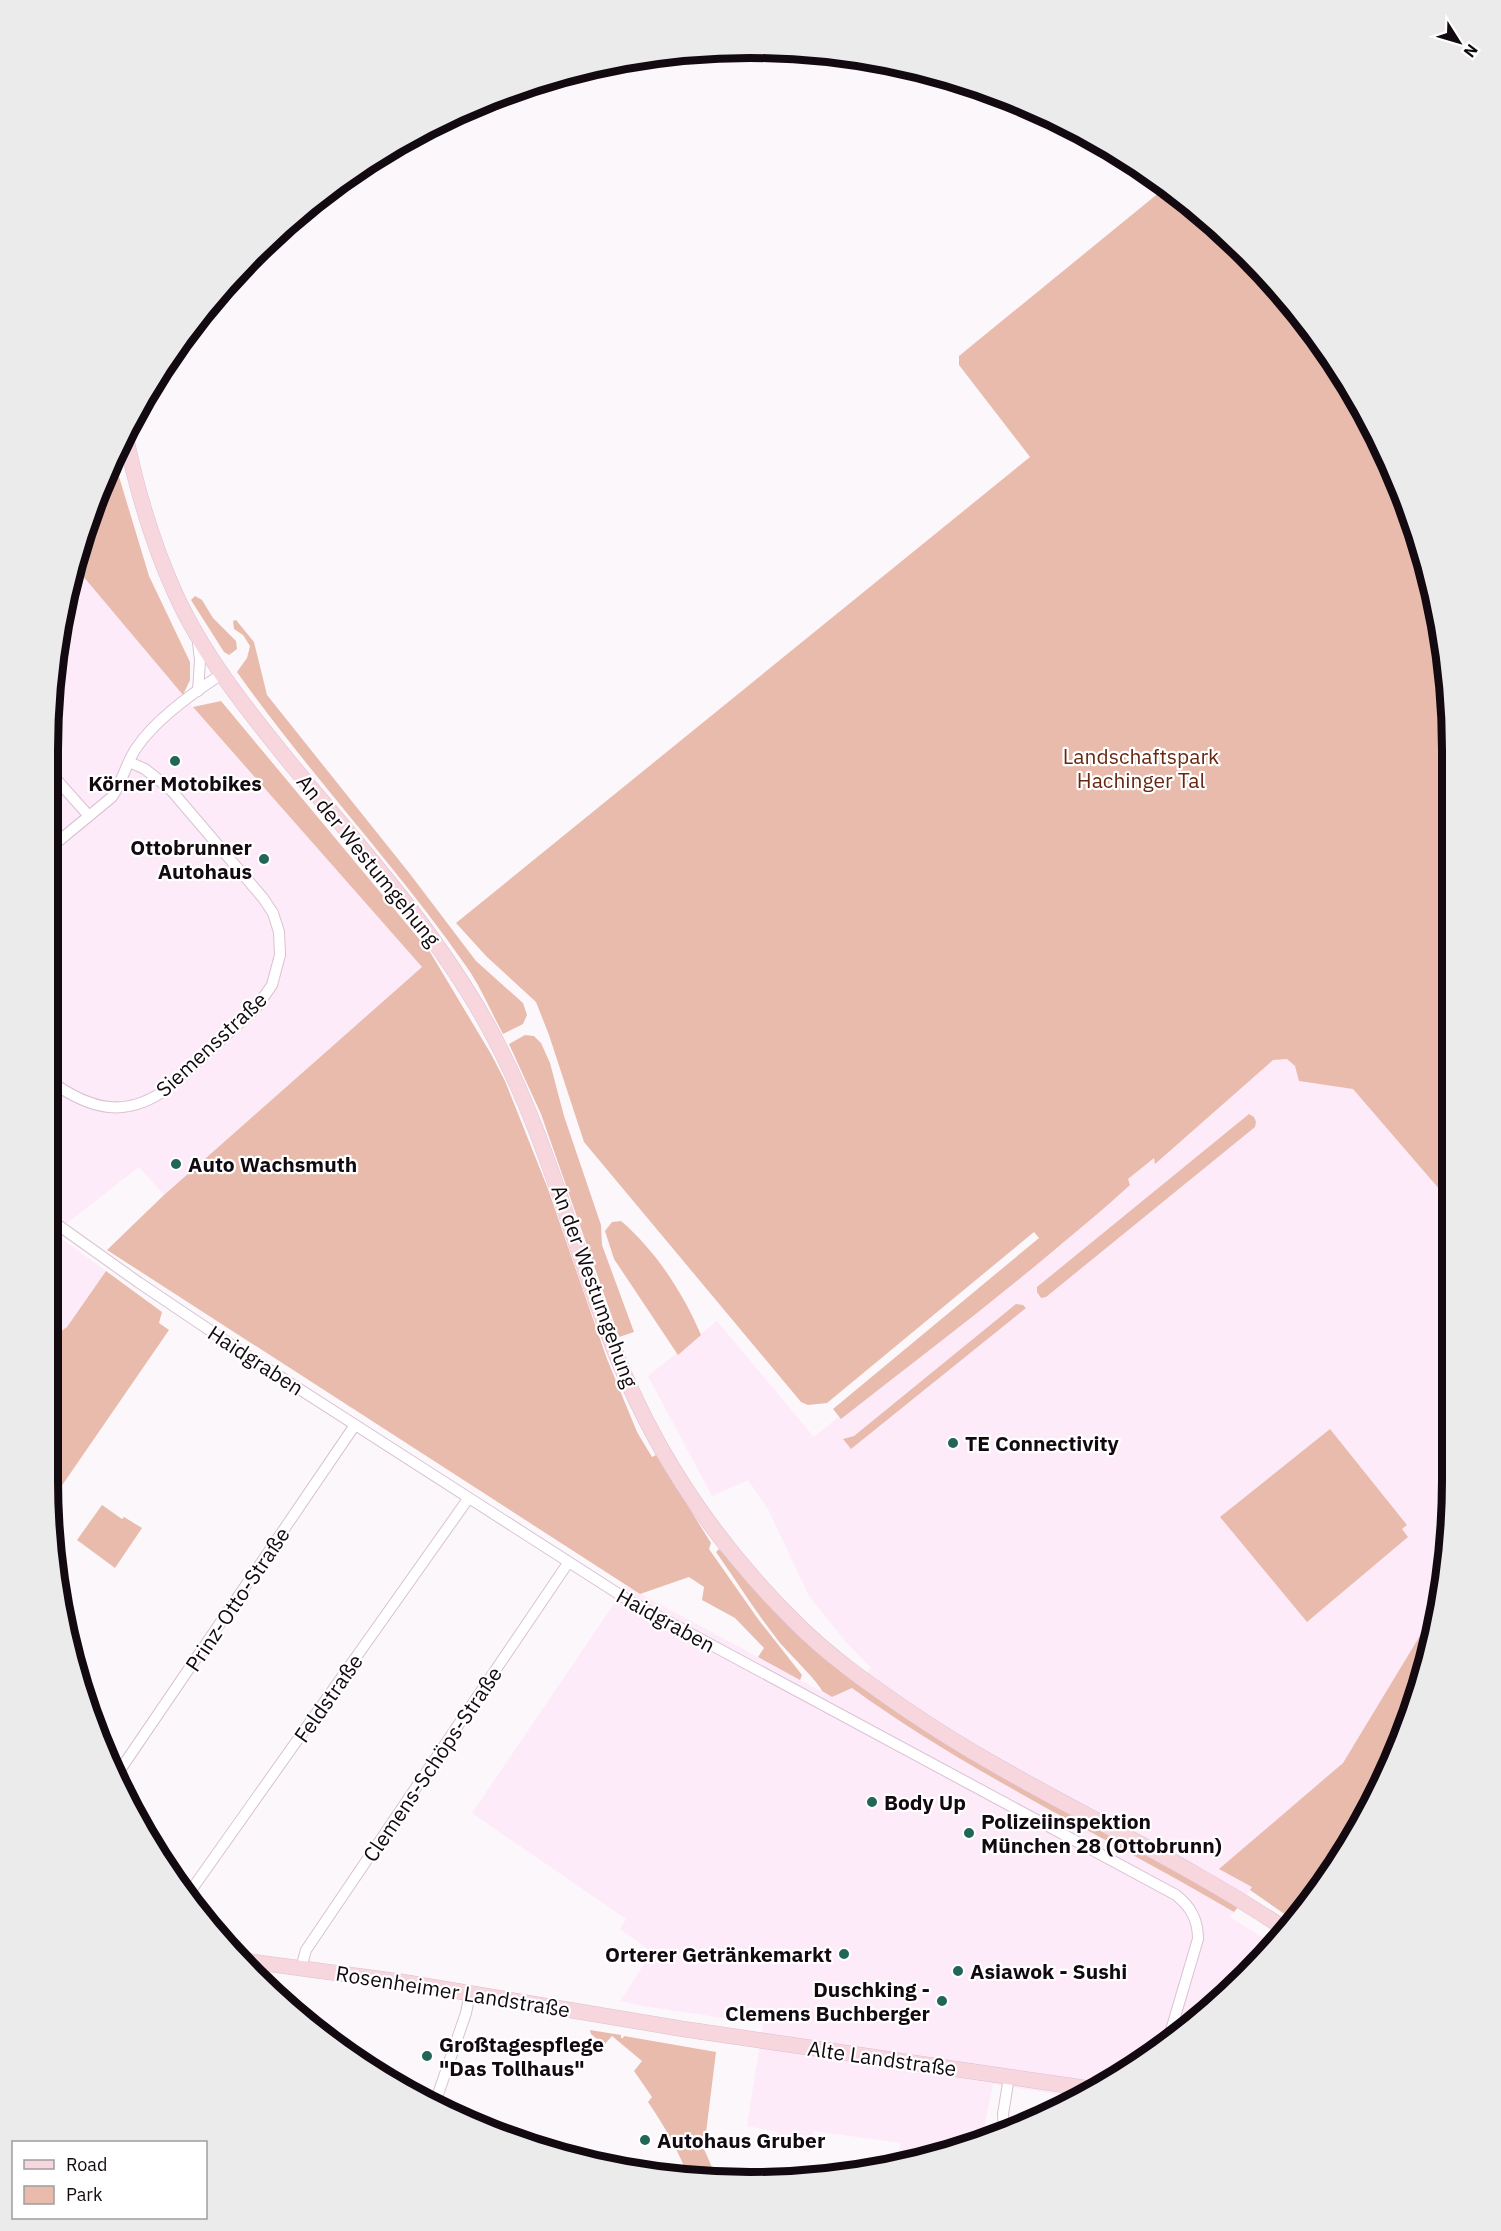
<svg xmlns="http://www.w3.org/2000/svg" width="1501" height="2231" font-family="'IBM Plex Sans',sans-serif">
<rect width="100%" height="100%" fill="#fcf7fb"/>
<g fill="#feebf9" fill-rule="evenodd">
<path d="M77,569L193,707L422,967L164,1195L139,1167L66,1224L51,1213L48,751L61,614Z"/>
<path d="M1307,1032L1453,1200V1480L1441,1603L1279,1875L1252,1888L1230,1917L1275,1945L1247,1977L1101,2089L1081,2098L993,2084L981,2144L977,2146L898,2167L900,2143L814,2131L810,2152L775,2146L778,2132L747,2126L763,2024L643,2006L620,2001L652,1952L620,1929L626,1919L472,1813L626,1586L832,1697L852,1687L871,1668L846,1642L809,1596L768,1509L748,1480L712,1496L648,1376L717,1321L814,1437ZM1330,1429L1407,1525L1402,1529Z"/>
<path d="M52,1232L106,1271L67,1327L52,1338Z"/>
</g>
<g fill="#e9bbac">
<path d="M1166,187L1247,254L1334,360L1399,481L1439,613L1453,751V1205L1353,1089L1299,1081L1295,1066L1287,1059L1273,1060L1155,1164L1154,1158L1128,1179L1130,1185C1103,1210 1074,1233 1046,1257C979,1313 910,1365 841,1419L833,1409L1039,1238L1034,1232L827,1403L808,1405L801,1402L584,1142L549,1035L536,1002L487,957L456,923L1030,457L959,365V356Z"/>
<path d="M114,460L149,576L190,662V680L183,695L77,569Z"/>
<path d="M195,596L202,600L213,618L236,641L237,649L229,655L224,652L191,600Z"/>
<path d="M236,620L254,642L267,695L410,874L476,961L523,1003L527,1015L523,1024L503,1034C491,1012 481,987 466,966C395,864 309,774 237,672L247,658L250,646L243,635L234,629L233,621Z"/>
<path d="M221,701L430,952L491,1054L505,1081L548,1189L607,1359L637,1432L652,1457L656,1455L711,1543L709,1549L758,1619L802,1675L800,1680L758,1657L764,1648L735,1618L702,1600L704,1587L689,1577L640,1594L107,1250L164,1195L422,967L193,707Z"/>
<path d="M525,1035L534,1036L541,1043L550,1063L564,1116L601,1225L602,1245L634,1332L619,1337L541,1114L509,1044Z"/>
<path d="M1249,1114L1254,1117L1256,1122L1255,1127L1046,1297L1041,1298L1037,1292V1287Z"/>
<path d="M621,1221C656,1251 683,1293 701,1335L678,1355L614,1259L605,1231L612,1222Z"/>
<path d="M106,1271L162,1312L159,1323L169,1330L54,1497L52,1338L67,1327Z"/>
<path d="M1016,1304L1023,1305L1026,1308L851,1449L843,1439L854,1436Z"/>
<path d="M1330,1429L1407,1525L1402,1529L1408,1537L1307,1622L1220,1517Z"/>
<path d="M102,1505L122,1519L124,1517L142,1528L115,1568L77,1540Z"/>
<path d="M719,1549L771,1608L825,1656L1239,1906L1234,1912C1107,1837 972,1775 852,1688L832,1697L822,1691C820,1684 788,1652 780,1643C757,1614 737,1582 716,1552Z"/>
<path d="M1441,1601L1440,1617L1380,1792L1308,1908L1296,1922L1250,1890L1252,1887L1219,1869L1343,1763Z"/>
<path d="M590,2030L621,2035V2038H623L624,2036L716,2052L704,2149L718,2181H704L689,2179C679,2151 665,2127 648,2102L652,2097L634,2071L642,2061L612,2036L604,2045L591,2034Z"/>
</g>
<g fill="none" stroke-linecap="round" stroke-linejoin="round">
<defs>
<g id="street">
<path d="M198,642L200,660L198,691"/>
<path d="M48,770L89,816"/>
<path d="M49,849L112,797C123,781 126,762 137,747C156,719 194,692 222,674"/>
<path d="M50,1081C91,1110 126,1119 168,1088L256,1008L272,985L280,955L279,932L273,913L263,898L171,790L145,769L129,762"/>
<path d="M51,1220L138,1282L251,1358L628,1600L1176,1895C1191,1907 1198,1920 1198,1939L1169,2037"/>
<path d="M118,1773L355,1425"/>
<path d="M187,1896L468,1499"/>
<path d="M301,1968L306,1950L568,1563"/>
<path d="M435,2103L466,2013L470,1993"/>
<path d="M1004,2133L1003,2114L1009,2077"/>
</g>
<g id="secondary">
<path d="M125,433C136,487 152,542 175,593C203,655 248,711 291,764C360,847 434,929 487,1024C546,1130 571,1242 616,1354C656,1455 718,1546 796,1623C828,1655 866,1682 904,1708C1026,1792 1165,1848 1288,1931"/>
<path d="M239,1960L403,1982L683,2029L1099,2090"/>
</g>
</defs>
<use href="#street" stroke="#d9c1d3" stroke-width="12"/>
<use href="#secondary" stroke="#d9c1d3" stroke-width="16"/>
<use href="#street" stroke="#fff" stroke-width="10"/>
<use href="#secondary" stroke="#f8d6de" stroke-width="15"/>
</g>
<g fill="#226657" stroke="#fff" stroke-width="2">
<circle cx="175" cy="761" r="6"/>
<circle cx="264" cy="859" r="6"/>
<circle cx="176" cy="1164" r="6"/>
<circle cx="953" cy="1443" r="6"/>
<circle cx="872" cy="1802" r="6"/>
<circle cx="969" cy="1833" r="6"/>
<circle cx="844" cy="1954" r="6"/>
<circle cx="958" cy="1971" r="6"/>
<circle cx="942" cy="2001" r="6"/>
<circle cx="427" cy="2056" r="6"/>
<circle cx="645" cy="2140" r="6"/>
</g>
<g text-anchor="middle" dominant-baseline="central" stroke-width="4.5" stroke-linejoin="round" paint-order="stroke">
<g font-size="21" fill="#672812" stroke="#fff">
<text x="1141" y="756">Landschaftspark<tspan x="1141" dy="24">Hachinger Tal</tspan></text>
</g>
<g font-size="21" font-weight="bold" fill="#120a10" stroke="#fff" text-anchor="start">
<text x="175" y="783" text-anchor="middle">Körner Motobikes</text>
<text x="252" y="847" text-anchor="end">Ottobrunner<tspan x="252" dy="24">Autohaus</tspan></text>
<text x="188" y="1164">Auto Wachsmuth</text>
<text x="965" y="1443">TE Connectivity</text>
<text x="884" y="1802">Body Up</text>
<text x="981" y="1821">Polizeiinspektion<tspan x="981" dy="24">München 28 (Ottobrunn)</tspan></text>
<text x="832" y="1954" text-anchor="end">Orterer Getränkemarkt</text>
<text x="970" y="1971">Asiawok - Sushi</text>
<text x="930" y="1989" text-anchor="end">Duschking -<tspan x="930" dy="24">Clemens Buchberger</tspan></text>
<text x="439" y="2044">Großtagespflege<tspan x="439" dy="24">"Das Tollhaus"</tspan></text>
<text x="657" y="2140">Autohaus Gruber</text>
</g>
<g font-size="21" fill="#120a10" stroke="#fff">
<text transform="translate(369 860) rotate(51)">An der Westumgehung</text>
<text transform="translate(211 1044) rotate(-43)">Siemensstraße</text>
<text transform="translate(595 1286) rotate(70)">An der Westumgehung</text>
<text transform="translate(256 1360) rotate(33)">Haidgraben</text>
<text transform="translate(237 1599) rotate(-56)">Prinz-Otto-Straße</text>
<text transform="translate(666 1620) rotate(29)">Haidgraben</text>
<text transform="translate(328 1698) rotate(-55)">Feldstraße</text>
<text transform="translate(432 1764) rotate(-56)">Clemens-Schöps-Straße</text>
<text transform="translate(453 1991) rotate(9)">Rosenheimer Landstraße</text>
<text transform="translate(882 2058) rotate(8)">Alte Landstraße</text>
</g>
</g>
<path d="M0 0H1501V2231H0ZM750 58H750A692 692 0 0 1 1442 750V1480A692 692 0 0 1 750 2172H750A692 692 0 0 1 58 1480V750A692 692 0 0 1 750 58Z" fill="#ecebec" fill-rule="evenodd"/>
<path fill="none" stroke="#120a10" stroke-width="8" d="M750 58H750A692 692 0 0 1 1442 750V1480A692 692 0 0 1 750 2172H750A692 692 0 0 1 58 1480V750A692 692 0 0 1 750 58Z"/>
<rect x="12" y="2141" width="195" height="78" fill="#ffffff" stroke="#a09d9f" stroke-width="1.5"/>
<rect x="24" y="2160" width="30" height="9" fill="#f8d6de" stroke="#a09d9f" stroke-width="1.5"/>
<text x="66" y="2171" font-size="18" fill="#120a10">Road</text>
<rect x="24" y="2186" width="30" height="18" fill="#e9bbac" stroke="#a09d9f" stroke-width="1.5"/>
<text x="66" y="2201" font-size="18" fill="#120a10">Park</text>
<g transform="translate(1459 42) rotate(127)" stroke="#ffffff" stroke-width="4.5" paint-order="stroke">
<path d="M0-4.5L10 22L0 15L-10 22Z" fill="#120a10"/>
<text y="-9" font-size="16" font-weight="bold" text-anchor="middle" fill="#120a10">N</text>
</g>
</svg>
